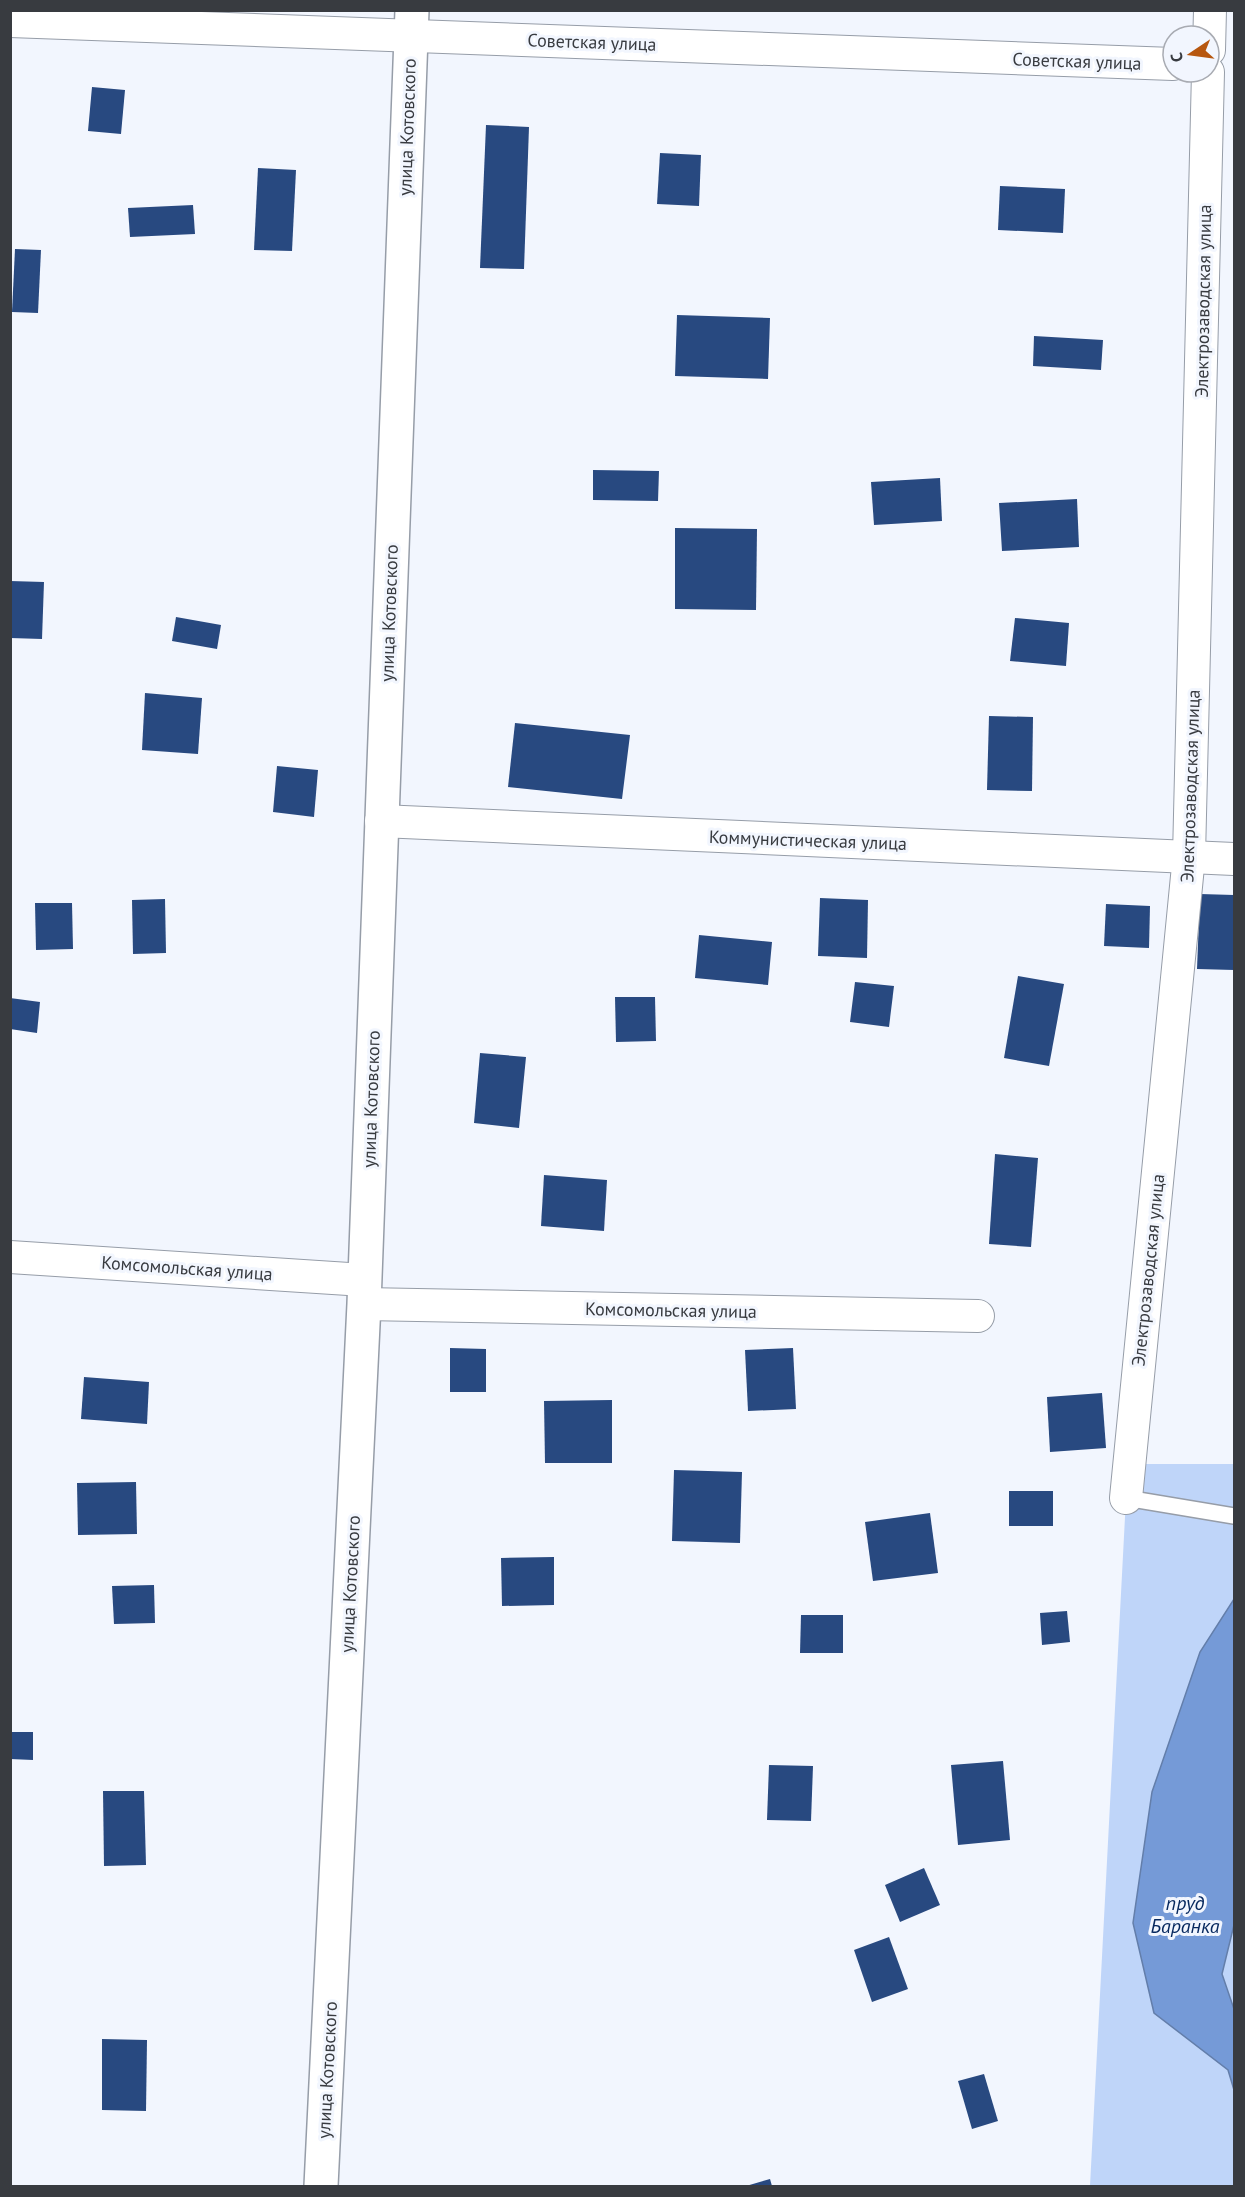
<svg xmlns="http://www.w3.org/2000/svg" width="1245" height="2197" font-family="'PT Sans',sans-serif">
<rect width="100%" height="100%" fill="#f2f6fe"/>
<g fill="#bfd5f9">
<path d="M1136,1464H1234V1599L1200,1652L1154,2013L1228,2070L1234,2090V2186H1090L1126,1498Z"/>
<path d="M1234,1925V2009L1222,1974Z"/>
</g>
<path fill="#759ad7" stroke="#637eaa" stroke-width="1.5" d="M1234,1599V1925L1222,1974L1234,2009V2090L1228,2070L1154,2013L1133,1923L1152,1792L1200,1652Z"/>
<g fill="#284980">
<path d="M92,87L125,90L121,134L88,131Z"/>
<path d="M486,125L529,127L524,269L480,268Z"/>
<path d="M660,153L701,155L699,206L657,204Z"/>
<path d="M258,168L296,170L292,251L254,250Z"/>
<path d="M1000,186L1065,189L1063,233L998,230Z"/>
<path d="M193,205L195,234L130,237L128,208Z"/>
<path d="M15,249L41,250L38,313L12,312Z"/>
<path d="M677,315L770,318L768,379L675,376Z"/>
<path d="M1034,336L1103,340L1101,370L1033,366Z"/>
<path d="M593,470L659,471L658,501L593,500Z"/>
<path d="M940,478L942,521L874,525L871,482Z"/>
<path d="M1077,499L1079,547L1002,551L999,503Z"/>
<path d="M675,528L757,529L756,610L675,609Z"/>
<path d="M10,581L44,582L42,639L10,638Z"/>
<path d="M176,617L221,625L217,649L172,641Z"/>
<path d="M1015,618L1069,623L1066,666L1010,661Z"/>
<path d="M145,693L202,698L198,754L142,750Z"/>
<path d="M989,716L1033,717L1032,791L987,790Z"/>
<path d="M515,723L630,735L622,799L508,787Z"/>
<path d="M277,766L318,770L314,817L273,812Z"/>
<path d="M1200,894L1234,895V970L1197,969Z"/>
<path d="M820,898L868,900L867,958L818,956Z"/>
<path d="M165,899L166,953L133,954L132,900Z"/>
<path d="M35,903H72L73,949L36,950Z"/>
<path d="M1106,904L1150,906L1149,948L1104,946Z"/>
<path d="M699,935L772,942L768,985L695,978Z"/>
<path d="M1018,976L1064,984L1049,1066L1004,1058Z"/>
<path d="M855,982L894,986L889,1027L850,1022Z"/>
<path d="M615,997H655L656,1041L616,1042Z"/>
<path d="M10,998L40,1002L37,1033L10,1029Z"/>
<path d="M480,1053L526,1057L519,1128L474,1123Z"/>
<path d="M995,1154L1038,1158L1031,1247L989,1244Z"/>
<path d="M544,1175L607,1180L604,1231L541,1226Z"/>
<path d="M450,1348L486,1349V1392H450Z"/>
<path d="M793,1348L796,1409L748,1411L745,1350Z"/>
<path d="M84,1377L149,1382L147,1424L81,1419Z"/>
<path d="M1102,1393L1106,1448L1050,1452L1047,1397Z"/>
<path d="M612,1400V1463H545L544,1401Z"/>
<path d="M674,1470L742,1472L740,1543L672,1541Z"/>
<path d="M136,1482L137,1534L78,1535L77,1483Z"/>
<rect x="1009" y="1491" width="44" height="35"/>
<path d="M930,1513L938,1573L873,1581L865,1522Z"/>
<path d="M554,1557V1605L502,1606L501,1558Z"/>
<path d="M154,1585L155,1623L114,1624L112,1586Z"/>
<path d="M1067,1611L1070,1642L1042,1645L1040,1613Z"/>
<path d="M801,1615H843V1653H800Z"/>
<path d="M10,1732H33V1760L10,1759Z"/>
<path d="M1003,1761L1010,1840L958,1845L951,1765Z"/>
<path d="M769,1765L813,1766L811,1821L767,1820Z"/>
<path d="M103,1791H144L146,1865L104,1866Z"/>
<path d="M924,1868L940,1905L900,1922L885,1885Z"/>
<path d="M889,1937L908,1989L872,2002L854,1950Z"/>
<path d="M102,2039L147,2040L146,2111L102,2110Z"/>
<path d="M984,2074L998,2121L972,2129L958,2081Z"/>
<path d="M770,2179L772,2186H746Z"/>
</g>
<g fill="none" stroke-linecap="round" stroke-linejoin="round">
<defs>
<path id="lane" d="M1126,1498L1234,1516"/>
<g id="street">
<path d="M10,21L1173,64"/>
<path d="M1209,50L1210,10"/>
<path d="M381,821L1234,859"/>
<path d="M10,1257L364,1280"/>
<path d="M364,1304L978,1316"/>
<path d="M1126,1498L1189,856L1208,72"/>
</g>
<path id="secondary" d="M321,2186L364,1304L412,10"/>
</defs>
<use href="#lane" stroke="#969da8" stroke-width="18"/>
<use href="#street" stroke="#969da8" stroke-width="34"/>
<use href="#secondary" stroke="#969da8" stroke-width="36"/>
<use href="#lane" stroke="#fff" stroke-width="15"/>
<use href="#street" stroke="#fff" stroke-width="32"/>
<use href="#secondary" stroke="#fff" stroke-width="33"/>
</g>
<g text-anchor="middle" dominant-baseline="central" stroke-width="6" stroke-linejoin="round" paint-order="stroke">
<g font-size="18" fill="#383b40" stroke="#f2f6fe">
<text transform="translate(592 42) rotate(2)">Советская улица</text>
<text transform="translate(1077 61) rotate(2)">Советская улица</text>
<text transform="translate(407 127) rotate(-88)">улица Котовского</text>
<text transform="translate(1203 301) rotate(-89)">Электрозаводская улица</text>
<text transform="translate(389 613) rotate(-88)">улица Котовского</text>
<text transform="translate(1190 786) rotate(-88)">Электрозаводская улица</text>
<text transform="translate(808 840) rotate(2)">Коммунистическая улица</text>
<text transform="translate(371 1099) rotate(-88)">улица Котовского</text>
<text transform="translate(187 1268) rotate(4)">Комсомольская улица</text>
<text transform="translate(1148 1270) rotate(-84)">Электрозаводская улица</text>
<text transform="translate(671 1310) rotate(1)">Комсомольская улица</text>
<text transform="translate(350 1584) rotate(-87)">улица Котовского</text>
<text transform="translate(327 2070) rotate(-87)">улица Котовского</text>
</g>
<g font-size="20" font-style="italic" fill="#06285e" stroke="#f2f6fe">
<text x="1185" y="1903">пруд<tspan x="1185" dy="23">Баранка</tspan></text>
</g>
</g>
<rect width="1245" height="2197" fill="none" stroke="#383b40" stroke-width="24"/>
<g transform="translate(1191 54) rotate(257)"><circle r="28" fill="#f2f6fe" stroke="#a8abb2" stroke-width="1.5"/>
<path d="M0-4.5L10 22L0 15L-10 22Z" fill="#b7570f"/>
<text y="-9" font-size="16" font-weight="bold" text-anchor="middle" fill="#383b40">С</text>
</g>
</svg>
